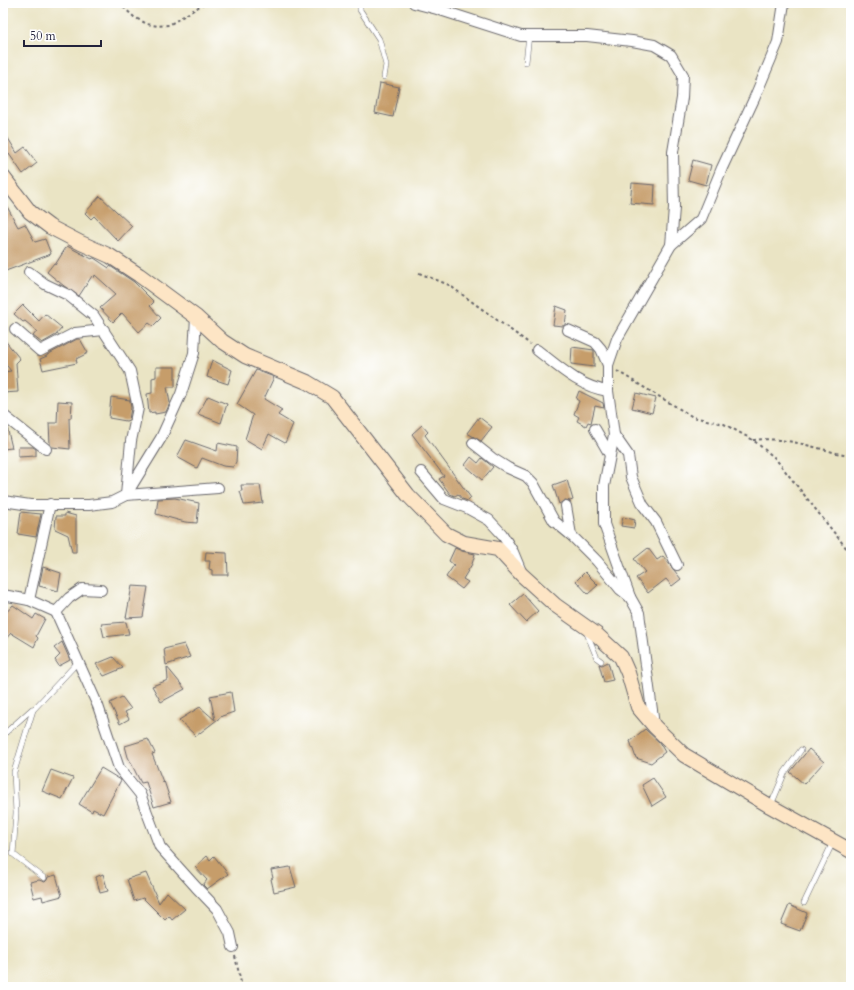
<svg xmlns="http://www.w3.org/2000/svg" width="854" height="990" font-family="Cardo,serif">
<rect width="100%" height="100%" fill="#fff"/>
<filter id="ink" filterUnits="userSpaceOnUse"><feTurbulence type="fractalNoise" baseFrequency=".025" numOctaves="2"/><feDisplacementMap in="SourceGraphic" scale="8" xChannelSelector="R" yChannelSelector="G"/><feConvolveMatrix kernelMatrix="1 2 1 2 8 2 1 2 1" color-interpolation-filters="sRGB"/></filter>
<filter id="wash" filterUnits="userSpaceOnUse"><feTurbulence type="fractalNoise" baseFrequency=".012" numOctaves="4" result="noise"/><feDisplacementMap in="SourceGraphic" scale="16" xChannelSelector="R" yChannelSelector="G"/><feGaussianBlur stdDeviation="0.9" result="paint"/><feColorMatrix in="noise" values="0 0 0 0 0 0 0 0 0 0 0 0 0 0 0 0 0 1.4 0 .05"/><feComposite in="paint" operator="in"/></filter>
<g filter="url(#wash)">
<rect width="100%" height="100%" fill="#eae4c4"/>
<g id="blocks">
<g fill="#c69d6b">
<path d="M380,83L399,87L393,117L375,113Z"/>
<path d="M3,130L17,153L25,147L37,163L23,174L9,154L3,158Z"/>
<path d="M693,160L711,165L706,185L688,180Z"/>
<path d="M632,183L655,185L654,205L630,203Z"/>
<path d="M100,196L132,226L118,241L94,216L91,219L85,213Z"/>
<path d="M3,199L18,227L25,224L35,242L45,239L51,254L3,272Z"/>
<path d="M67,246L92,259L93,258H94L109,268L110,266L134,282L154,302L150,306L161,318L153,326L149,323L139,332L122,313L113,322L100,308L116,294L95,275L94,278L92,276L79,296L64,286L47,272L54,263L55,265Z"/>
<path d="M23,305L39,321L45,314L62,328L56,335L42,343L33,336L37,331L25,321L23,322L14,314Z"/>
<path d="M556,306L567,310L565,325L563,326L553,325Z"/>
<path d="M3,338L20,359L16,363L18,392L3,393V372L11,371L3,361Z"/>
<path d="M77,339H80L88,353L76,359L77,363L43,370L40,359L47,356V355Z"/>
<path d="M572,347L594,350V367L571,364Z"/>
<path d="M212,360L232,370L228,384L207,377Z"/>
<path d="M156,367H175V387H167L170,403L166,412L155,414V412L149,413L147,394L152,393V378L156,377Z"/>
<path d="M256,370L274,377L264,399L282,410L278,415L293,424L285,443L269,434L262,449L245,439L253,415L237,404Z"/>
<path d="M579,391L603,403L604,408L595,406L591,423L588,422L586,426L577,421L579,417L574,414L579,401L576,399Z"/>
<path d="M636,393L656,398L652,413L632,408Z"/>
<path d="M208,396L227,404L221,423L198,414Z"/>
<path d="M111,397L130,400L131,408L129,420L126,421L109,418Z"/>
<path d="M58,401L72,402L71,418H69L70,449L52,447L50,444L49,423H57Z"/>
<path d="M479,417L492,427L481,441L467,433Z"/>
<path d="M3,425L7,427L12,448L3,449Z"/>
<path d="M422,425L428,432L425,435L471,498L468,501L462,499L458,494L455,496L450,494L439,479L444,476L412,434Z"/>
<path d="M186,440L217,451L218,443L237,447L236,462L233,467L223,466L202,458L197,468L177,457Z"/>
<path d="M18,447H33L36,449V456L18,457Z"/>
<path d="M471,457L478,463L482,458L493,467L482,480L465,465Z"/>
<path d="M567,480L573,500L570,501L565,500L559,504L553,485Z"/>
<path d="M241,485H260L263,503L244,505L240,491H242Z"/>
<path d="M175,498L199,503L197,523L185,522L156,514L158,499Z"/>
<path d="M21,512L41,514L36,537L18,534Z"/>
<path d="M65,513L76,516V552H72L68,535L55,529L56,516H65Z"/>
<path d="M623,517L635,520L634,528L621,526Z"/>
<path d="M455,548L462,551L475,554L472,564L463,579L468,582L462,589L446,577L454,565L449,561Z"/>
<path d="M648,548L657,560L663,556L681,579L672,586L666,579L648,593L636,578L645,572L634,559Z"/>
<path d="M206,552L227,553L228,575H212V570L209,569L210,561H205Z"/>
<path d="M43,567L61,573L58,591L39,586Z"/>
<path d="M585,572L598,585L588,594L576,581Z"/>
<path d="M132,586L148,587L143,617L126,618Z"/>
<path d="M523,594L538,611L526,622L510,605Z"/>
<path d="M13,605L33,619L36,614L45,619L36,636L38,638L34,647L11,633L3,642V616Z"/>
<path d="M126,622L129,634L104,637L101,624Z"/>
<path d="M62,642L70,660L59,666L55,660L60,655L54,648Z"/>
<path d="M184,644L190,657L166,665L164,649Z"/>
<path d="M113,657L123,668L104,676L96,664Z"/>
<path d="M608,662L613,680L604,682L599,664L602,665Z"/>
<path d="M167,667L185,689L161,702L152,686L168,680Z"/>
<path d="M231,692L234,712L222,716L196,736L179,720L200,707L215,720L210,696Z"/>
<path d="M122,697L131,709L125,712L129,719L120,724L110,703Z"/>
<path d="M645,729L659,742L665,752L651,763L636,758L630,741Z"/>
<path d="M148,739L155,753L152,754L163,782L164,781L171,802L154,807L146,782L141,783L128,757L125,746Z"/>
<path d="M809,749L824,762L804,784L790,772Z"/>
<path d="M101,768L121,780L103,814L93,809L92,812L79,804Z"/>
<path d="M51,770L73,778L62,799L42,791Z"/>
<path d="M653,778L666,797L652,806L642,785Z"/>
<path d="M207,856L210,860L214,856L228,874L207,889L203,885L207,880L195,867Z"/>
<path d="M290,867L296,887L274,892L271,879L273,878L271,870Z"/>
<path d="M146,873L159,903L167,892L185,909L172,920L169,916L165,920L143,898L134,901L127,879Z"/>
<path d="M103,874L108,891L100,893L96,877Z"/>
<path d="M56,875L62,896L43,901L42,896L34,898L30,882L39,880L45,882L47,880L48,877Z"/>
<path d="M789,905L807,913L800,931L781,924Z"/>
</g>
</g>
</g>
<g filter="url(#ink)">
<use href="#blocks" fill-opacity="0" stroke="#68666b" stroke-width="1"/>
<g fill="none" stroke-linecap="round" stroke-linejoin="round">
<defs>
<g id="service">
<path d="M360,3V10L379,39L386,65L384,77"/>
<path d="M526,62L529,35"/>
<path d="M586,631L597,658L601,661"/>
<path d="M3,735L32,709"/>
<path d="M771,805L785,772L801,750"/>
<path d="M44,878L13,854L16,813L14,772L33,710L78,662"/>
<path d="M804,903L833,842"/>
</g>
<g id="minor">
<path d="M414,3L437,9L521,36H587L632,41L654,45L671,55L683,75L682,98L673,152L674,208L671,245"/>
<path d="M29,272L45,284L68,295L94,316L130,371L138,408L131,441L126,495L218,488"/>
<path d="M15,329L40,351L75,333L104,330"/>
<path d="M568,330L595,342L601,349L608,365"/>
<path d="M537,350C559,367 580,387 608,391"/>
<path d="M3,415L46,449"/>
<path d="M595,429L610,455"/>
<path d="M614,435L628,455L631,477L643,505L656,522L677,565"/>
<path d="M473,443L492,458L508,468L526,476L533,483L554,521L571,535"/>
<path d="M421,472L444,499L467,508L489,520L502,534L513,552L520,569"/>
<path d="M3,501L30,505H89L112,502L126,495L161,438L181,394L194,353L196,317"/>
<path d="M566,506L571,535L597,561L620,589L630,597"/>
<path d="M3,595L29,600L56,612L69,598L82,589L101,590"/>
<path d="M29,600L50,504"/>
<path d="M56,612L98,706L119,768L140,794L160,847L196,887L217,909L230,933L233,947"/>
<path d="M654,725L639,613L630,597L604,524V486L614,435L608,391V365L617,339L671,245L701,219L722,168L754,99L778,42L784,3"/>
</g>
<path id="secondary" d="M3,177L30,212L50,227L81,243L110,256L139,275L196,317L222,341L245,356L307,382L332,397L408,495L446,534L464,543L498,549L522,575L555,605L596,634L621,657L628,673L638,707L655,727L684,755L770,806L851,851"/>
</defs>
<use href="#service" stroke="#68666b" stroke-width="6"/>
<use href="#minor" stroke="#68666b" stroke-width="12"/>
<use href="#secondary" stroke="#68666b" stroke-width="16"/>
<g stroke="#68666b" stroke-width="2" stroke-dasharray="3 3" stroke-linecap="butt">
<path d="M119,3L134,17L147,24L158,26L169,25L205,3"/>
<path d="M419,273L449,285L530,344"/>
<path d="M617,371L693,417L724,424L753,440L775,458L851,554"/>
<path d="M753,440C785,436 820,449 851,457"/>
<path d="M235,956L242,987"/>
</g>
<use href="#service" stroke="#fff" stroke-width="5"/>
<use href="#minor" stroke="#fff" stroke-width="10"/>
<use href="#secondary" stroke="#fde5c5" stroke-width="14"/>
</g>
</g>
<rect width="854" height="990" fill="none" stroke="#fff" stroke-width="16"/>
<path d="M24 40v6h77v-6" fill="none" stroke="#22223b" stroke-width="2"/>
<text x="30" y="40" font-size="12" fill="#22223b" stroke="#ffffff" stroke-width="3" paint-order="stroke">50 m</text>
</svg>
